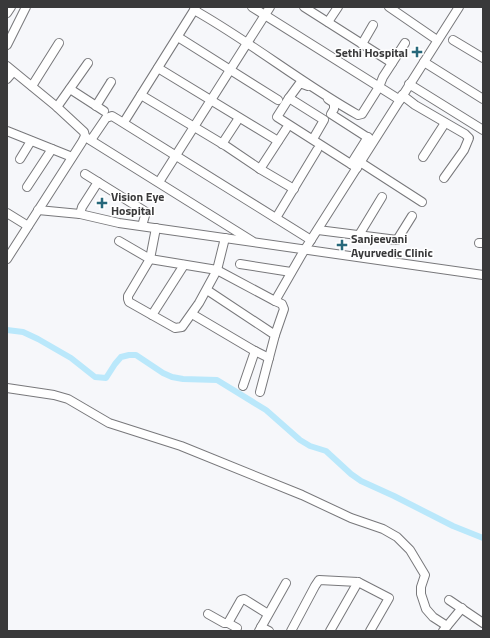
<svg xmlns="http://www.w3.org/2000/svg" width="490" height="638" font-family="'Titillium Web',sans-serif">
<rect width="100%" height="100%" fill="#f6f7fa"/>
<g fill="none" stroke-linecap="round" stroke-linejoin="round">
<path stroke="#bae8fb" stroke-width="6" d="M7,330L23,332L38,339L71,358L95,377L106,378L115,364L121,357L129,355H136L163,373L172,377L183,379L217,380L266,410L300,440L310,446L326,451L351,474L361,481L394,496L453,526L483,538"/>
<defs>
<g id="minor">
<path d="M252,7L400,100"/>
<path d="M304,7L392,63"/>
<path d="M389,7L437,40"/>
<path d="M194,10C251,42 301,83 358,115L362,114L379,87L383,77L405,43"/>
<path d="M7,13L11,7"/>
<path d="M328,22L338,7"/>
<path d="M178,37L278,100"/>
<path d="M453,40L483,58"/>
<path d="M362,44L373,25"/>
<path d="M7,45L26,7"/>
<path d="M424,62L483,99"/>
<path d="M7,66L57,107L84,132L85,136L82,142L7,259"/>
<path d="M158,68L278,141"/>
<path d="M7,79L13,72"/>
<path d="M409,84L483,130"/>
<path d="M32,86L59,43"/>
<path d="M308,86L300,83L289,98L277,117L357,168"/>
<path d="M70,89L104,111"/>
<path d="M141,95L226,146L260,169L294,189"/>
<path d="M402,95L415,105L465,134L469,138L464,150L444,178"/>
<path d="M289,98L324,120L313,139"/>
<path d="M328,99L334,103V109L331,114L373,141"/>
<path d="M96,106L111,82"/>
<path d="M57,107L88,63"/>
<path d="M124,122L196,7"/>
<path d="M7,131L72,157"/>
<path d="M87,138L252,241"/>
<path d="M91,140L106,118L112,116L117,119L311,240"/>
<path d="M222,144L239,118"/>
<path d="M423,157L445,123"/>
<path d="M20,159L31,141"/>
<path d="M360,162L422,202"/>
<path d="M351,164L368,137"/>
<path d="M260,169L286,129"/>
<path d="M85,174L146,212L142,226"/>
<path d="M159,182L270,7"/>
<path d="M27,187L52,149"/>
<path d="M38,210L80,214L119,223L483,275"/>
<path d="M7,213L28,226"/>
<path d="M80,214L82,207L98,182"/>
<path d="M276,218L317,150"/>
<path d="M156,228L150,259L128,296V299L129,302L175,328L182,327L199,303L217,270L275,301L302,254L459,7"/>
<path d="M318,230L397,240L412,216"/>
<path d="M359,235L382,197"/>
<path d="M119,241L150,259L217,270L225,238"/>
<path d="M479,243H483"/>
<path d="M240,264L291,272"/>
<path d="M207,290L275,335L260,392"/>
<path d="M192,314L253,350L269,358"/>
<path d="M152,315L184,265"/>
<path d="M275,335L284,309L282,304L275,301"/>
<path d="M243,386L255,351"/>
<path d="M7,388L54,395L68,399L109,423L181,446L302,495L351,518L383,529L397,537L410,550L425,575L421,587V594L426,609L433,617L447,626"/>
<path d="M449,600L483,623"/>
<path d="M208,614L224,623H228L241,600L244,599L268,614"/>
<path d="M228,623L237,628"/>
<path d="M261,627L269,631"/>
<path d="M259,631L286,583"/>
<path d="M291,631L315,586L319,580L358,582L389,598L370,631"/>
<path d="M330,631L358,582"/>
<path d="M443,631L462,608"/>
</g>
</defs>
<use href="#minor" stroke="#78787b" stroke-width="10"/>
<use href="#minor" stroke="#fff" stroke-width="8"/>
</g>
<g fill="#27687b" stroke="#fff" stroke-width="1.5">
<path d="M415 46h4v4h4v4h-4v4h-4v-4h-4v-4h4z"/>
<path d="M100 197h4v4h4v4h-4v4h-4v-4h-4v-4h4z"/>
<path d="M340 239h4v4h4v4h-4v4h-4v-4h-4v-4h4z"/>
</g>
<g text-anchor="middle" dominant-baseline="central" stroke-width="3" stroke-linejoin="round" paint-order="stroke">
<g font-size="12" font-weight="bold" fill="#39393a" stroke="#fff" text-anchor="start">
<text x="408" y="52" text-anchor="end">Sethi Hospital</text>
<text x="111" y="196">Vision Eye<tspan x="111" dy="14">Hospital</tspan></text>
<text x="351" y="238">Sanjeevani<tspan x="351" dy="14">Ayurvedic Clinic</tspan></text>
</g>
</g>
<rect width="490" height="638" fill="none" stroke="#39393a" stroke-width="16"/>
</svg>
